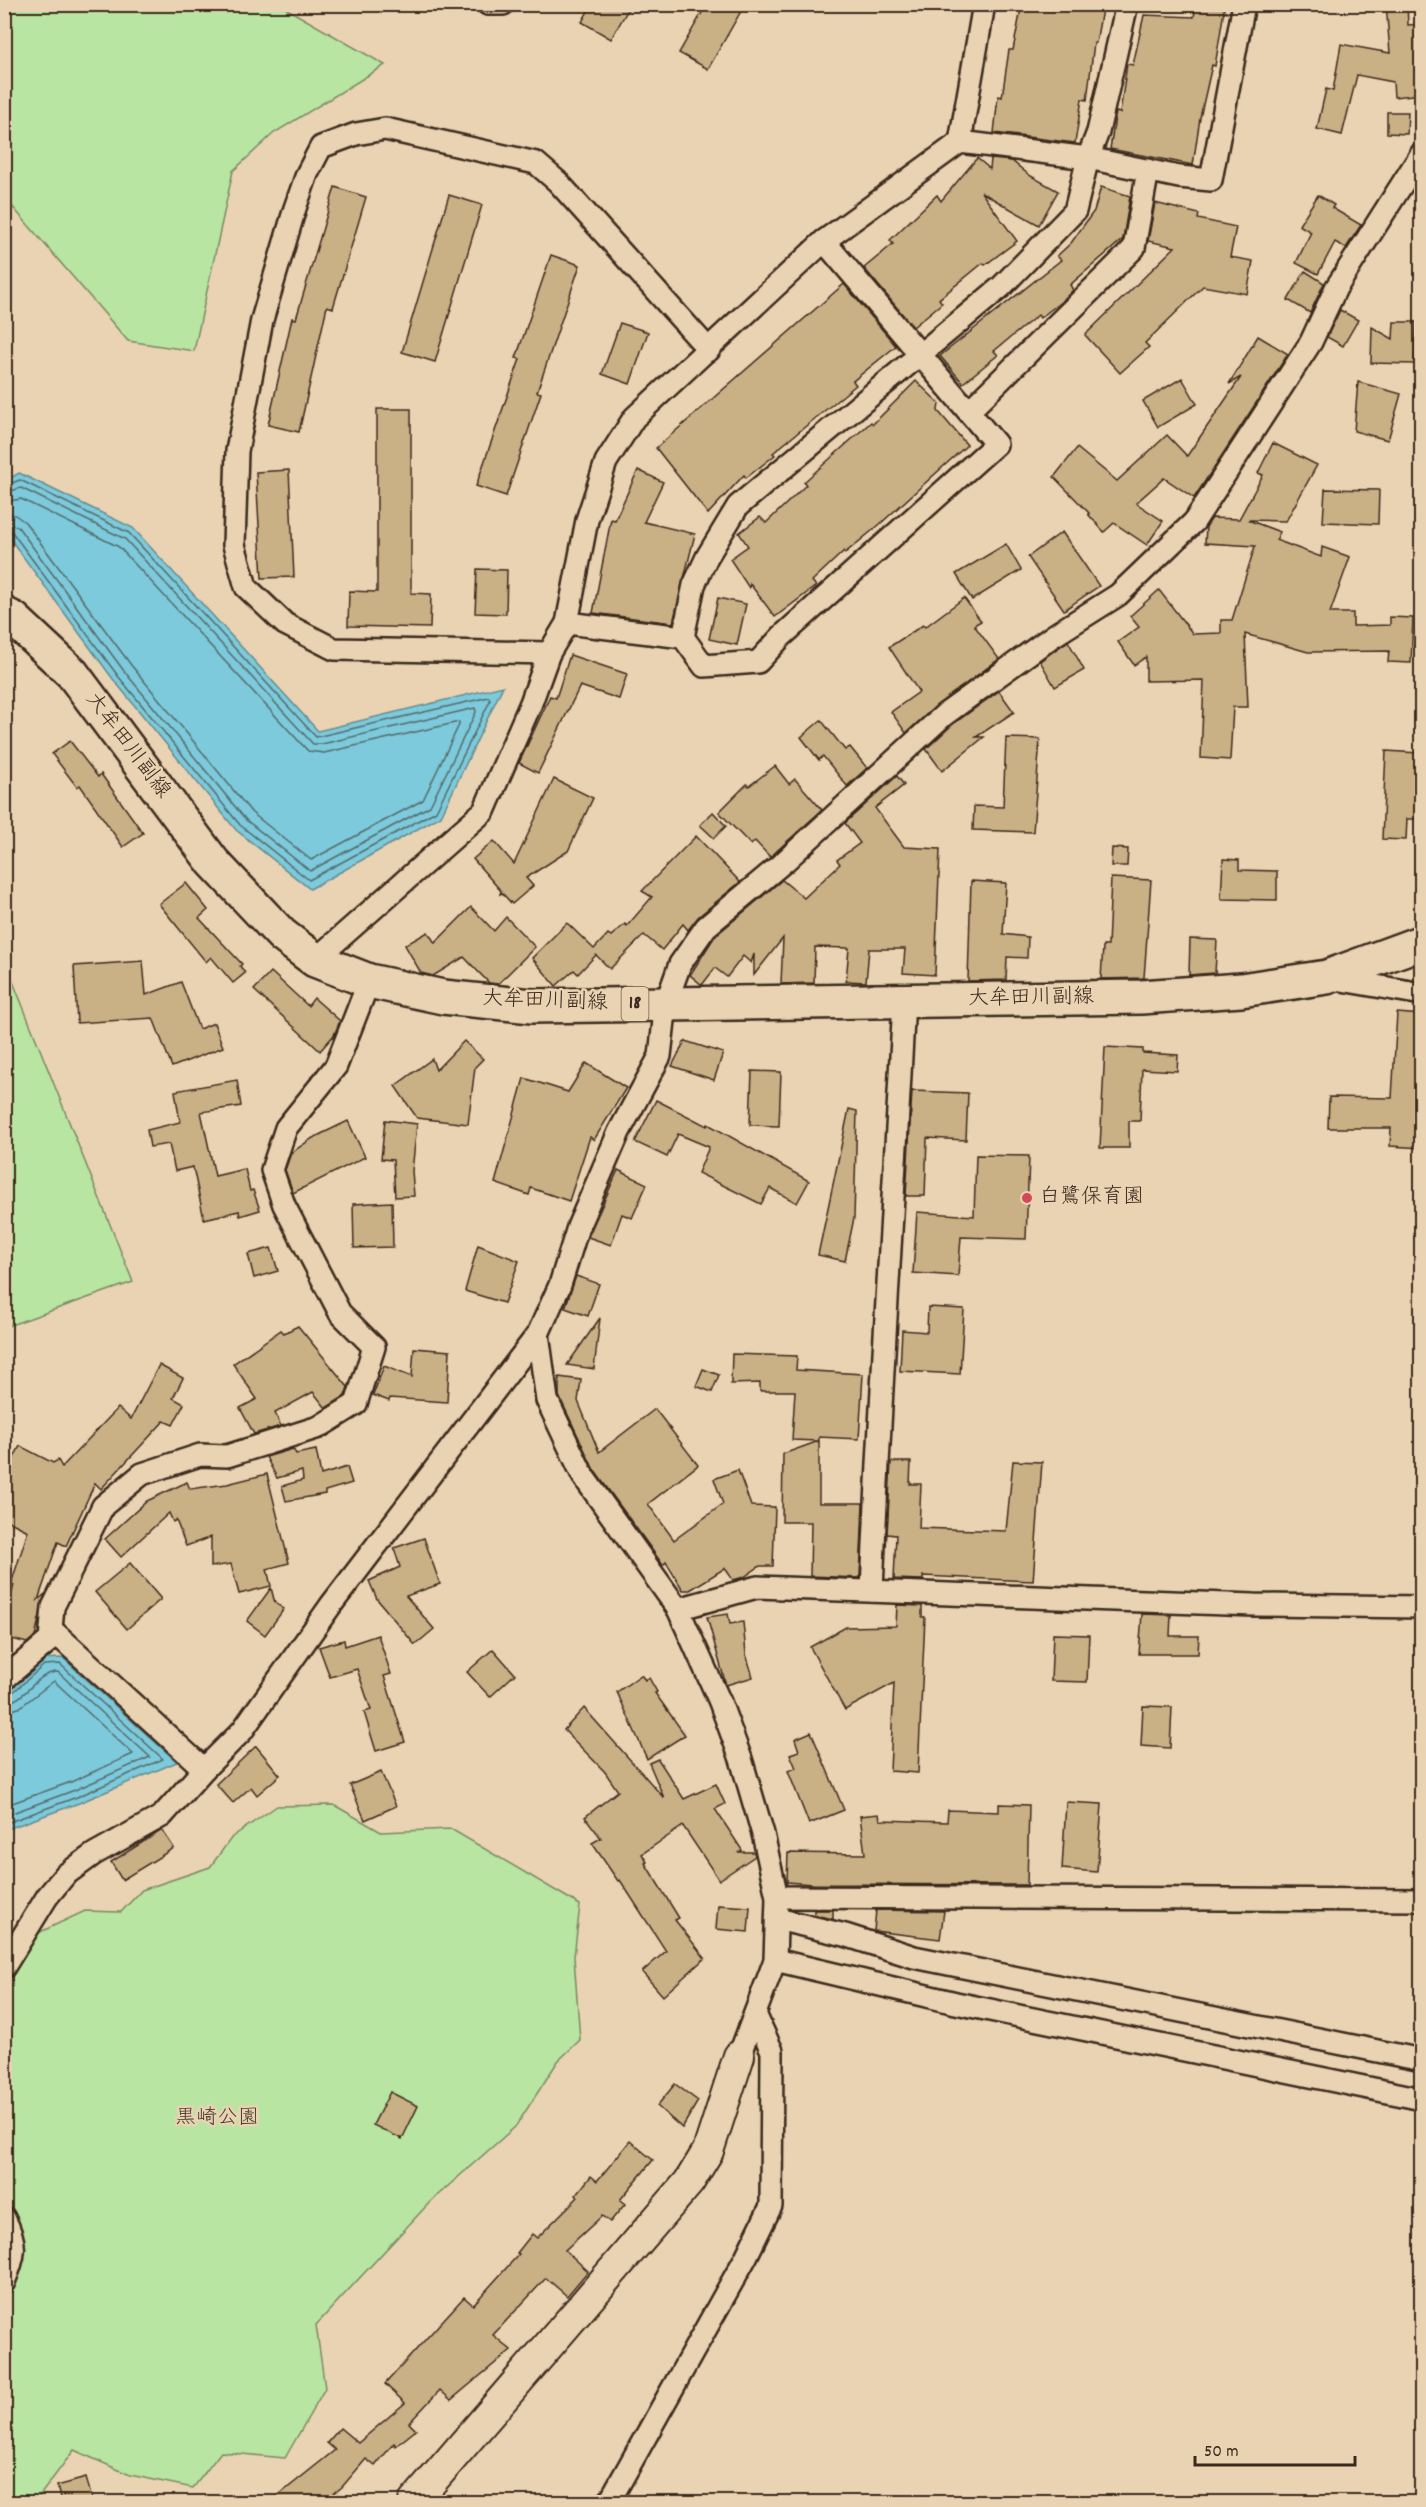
<svg xmlns="http://www.w3.org/2000/svg" width="1426" height="2507" font-family="Dekko,'Klee One',sans-serif">
<rect width="100%" height="100%" fill="#ead3b3"/>
<filter id="ink" filterUnits="userSpaceOnUse"><feTurbulence type="fractalNoise" baseFrequency=".0167" numOctaves="2"/><feDisplacementMap in="SourceGraphic" scale="12" xChannelSelector="R" yChannelSelector="G"/><feConvolveMatrix kernelMatrix="1 2 1 2 8 2 1 2 1" color-interpolation-filters="sRGB"/></filter>
<g filter="url(#ink)">
<g fill="#b8e5a2" stroke="#7a8860" stroke-width="1.5">
<path d="M4,5H280L385,65L274,133L233,171L194,351L128,341L5,198Z"/>
<path d="M4,959L133,1282L5,1327H4Z"/>
<path d="M334,1805L381,1832L451,1829L580,1905L574,1957L580,2040L558,2061L516,2126L430,2202L316,2325L325,2388L285,2458L221,2452L193,2488L130,2475L74,2450L35,2502H5L4,1949L85,1911L121,1912L142,1890L210,1867L232,1837L277,1806Z"/>
</g>
<g fill="#7ccadb" stroke="#628a8f" stroke-width="1.5">
<path d="M19,473L133,528L318,731L503,686L441,816L310,889L236,830L113,679L5,532V481Z"/>
<path d="M63,1658L177,1762L79,1803L5,1830V1691L42,1659Z"/>
</g>
<g fill="none" stroke-linecap="round" stroke-linejoin="round">
<g stroke="#556a6a" stroke-width="1.5">
<path d="M4,486L20,480L129,533L316,737L489,697L490,701L436,811L309,880L240,825L118,676L12,532L4,530"/>
<path d="M4,493L21,488L125,539L313,744H322L475,708L476,712L430,806L310,871L246,820L124,671L18,527L4,522"/>
<path d="M4,502L21,499L119,547L308,751L324,753L459,722V725L423,800L311,860L252,813L131,665L25,522L15,515L4,513"/>
<path d="M4,1695L11,1694L44,1665L60,1664L163,1759L77,1797L4,1824"/>
<path d="M4,1703C26,1702 35,1672 58,1672L150,1757L75,1790L4,1816"/>
<path d="M4,1712L19,1708L54,1681L133,1754L71,1782L4,1806"/>
</g>
</g>
<g fill="#cab085" stroke="#3b2a1e" stroke-width="1.5">
<path d="M592,4H631L611,39L582,22Z"/>
<path d="M707,4H745L708,69L679,53Z"/>
<path d="M1022,4H1103L1096,43H1094L1087,100L1082,99L1075,143L994,133L998,96L1002,97L1009,50H1013Z"/>
<path d="M1196,4H1225L1215,66L1212,65L1200,118L1193,165L1110,149L1116,112L1120,113L1127,64L1133,65L1144,15L1194,17Z"/>
<path d="M1386,4H1407L1408,25L1422,24V94L1394,97L1393,82L1357,75L1342,135L1317,129L1326,89L1333,91L1341,44L1390,53Z"/>
<path d="M1387,112H1408L1407,134L1387,133Z"/>
<path d="M977,158L990,169L991,159L1012,161L1029,175L1058,191L1039,225L981,192L1017,241L985,265L983,263L939,299L942,303L913,327L864,268L893,244L890,240L937,195L941,201Z"/>
<path d="M335,187L366,197L333,308L327,306L299,432L268,425L292,318L296,319Z"/>
<path d="M1101,187L1130,196L1123,239L1070,285L1073,290L1062,301L1040,318L1038,315L994,351L998,355L963,383L940,356L1061,260L1057,256L1071,243L1094,211Z"/>
<path d="M449,195L482,205L435,362L402,352Z"/>
<path d="M1318,195L1334,205L1332,208L1361,225L1346,248L1335,242L1318,274L1296,263L1311,232L1299,225Z"/>
<path d="M1155,203L1199,214L1198,219L1236,227L1230,257L1253,261L1247,294L1203,286L1145,343L1149,347L1120,373L1085,335L1175,247L1148,241Z"/>
<path d="M551,255L580,265L537,392L541,393L506,496L476,486L520,359L516,358Z"/>
<path d="M1305,271L1324,283L1310,313L1288,300Z"/>
<path d="M844,284L896,346L853,381L856,385L773,453L775,455L746,478L744,475L708,514L656,448Z"/>
<path d="M1340,310L1358,320L1343,346L1327,337Z"/>
<path d="M1394,322H1416L1415,364L1371,363L1372,327L1393,339Z"/>
<path d="M620,323L648,332L630,384L602,374Z"/>
<path d="M1258,336L1288,354L1194,498L1164,478L1136,503L1163,521L1147,545L1114,523L1104,532L1088,514L1089,513L1054,477L1077,448L1117,481L1167,435L1187,456L1241,377L1229,384Z"/>
<path d="M1182,378L1197,404L1158,427L1143,401Z"/>
<path d="M916,381L939,403L938,411L967,445L879,525L845,553L844,551L812,581L816,586L775,617L750,584L749,588L730,559L748,546L739,533L760,517L766,523L806,485L804,482L871,422L873,424Z"/>
<path d="M1358,382L1401,394L1388,440L1354,431Z"/>
<path d="M377,409H411V593L431,594L430,628L348,626L349,591L377,592Z"/>
<path d="M1273,443L1317,465L1286,521L1248,520L1280,532L1276,540L1321,557L1322,547L1350,557L1330,613H1353V626L1390,625V617L1413,618L1411,663L1388,662L1389,651L1308,652L1245,634L1248,707H1233L1230,760L1201,758L1204,680L1146,681V657L1134,665L1118,642L1139,627L1130,616L1159,590L1193,634L1221,633V620H1232L1255,546L1205,543L1206,527L1212,518L1239,519L1263,475L1258,473Z"/>
<path d="M289,470L294,577L262,578L256,472Z"/>
<path d="M638,470L663,482L644,522L695,534L673,623L593,613L611,519L615,520Z"/>
<path d="M1325,489L1379,490L1378,524L1323,522Z"/>
<path d="M1062,532L1099,586L1064,610L1028,557Z"/>
<path d="M1006,544L1021,570L972,600L956,574Z"/>
<path d="M477,569L507,570L506,614L475,613Z"/>
<path d="M718,598L746,604L737,645L709,639Z"/>
<path d="M964,598L981,621L974,625L999,659L937,705L906,733L891,712L919,692L889,647L923,625L925,627Z"/>
<path d="M1068,641L1084,670L1055,687L1040,661Z"/>
<path d="M570,655L627,674L619,699L580,686L538,773L519,763L550,696L556,698Z"/>
<path d="M999,691L1014,712L976,737H984L942,771L926,749L952,725Z"/>
<path d="M821,720L845,750L850,747L867,768L847,786L823,756L819,760L801,737Z"/>
<path d="M1006,738L1040,739L1033,832L973,830L974,806L1003,807Z"/>
<path d="M70,741L98,777L101,774L143,833L123,847L80,785L77,787L52,754Z"/>
<path d="M1386,751L1419,753L1416,819H1407L1406,840L1382,839Z"/>
<path d="M775,766L789,784L795,779L822,810L770,857L755,841L751,845L719,812L747,784L749,786Z"/>
<path d="M897,776L904,785L875,808L904,847L940,849L935,975L903,973L905,949H869L866,982L846,981L849,948L815,947L814,983L781,984L783,938L754,975V954L751,963L743,956L727,977L715,968L702,985L690,975L715,936L782,880L804,898L840,864L837,860L860,843L845,823Z"/>
<path d="M554,779L593,798L568,851L526,878L533,886L512,904L502,893L500,894L501,891L473,859L494,841L514,864Z"/>
<path d="M713,812L726,826L714,838L700,825Z"/>
<path d="M696,836L740,882L698,917L688,930L683,924L662,950L644,935L610,969L596,955L578,974L574,970L556,986L532,958L567,923L594,949L608,934L611,936L625,924L627,926L652,897L642,891Z"/>
<path d="M1112,848L1128,849L1127,866H1111Z"/>
<path d="M1223,859L1239,860V870L1277,871V900L1221,899Z"/>
<path d="M1111,878L1151,880L1144,978L1101,979L1103,946H1108Z"/>
<path d="M971,881L1006,883L1003,934L1028,937L1027,958L1007,957L1006,980L968,981Z"/>
<path d="M186,883L208,910L199,918L242,964L240,966L245,973L233,983L211,957L206,962L159,904Z"/>
<path d="M471,907L494,931L506,917L535,947L498,984L489,983L464,957L433,976L421,973L405,945L428,932L435,943Z"/>
<path d="M1190,939L1217,940L1215,973L1189,975Z"/>
<path d="M143,961L146,995L181,982L199,1029L214,1023L223,1047L172,1067L153,1018L77,1023L74,966Z"/>
<path d="M271,972L308,1006L314,998L340,1021L334,1035L320,1051L254,990Z"/>
<path d="M1397,1013L1422,1015V1148L1390,1146L1391,1128H1328L1329,1097L1392,1098Z"/>
<path d="M464,1041L483,1059L475,1067L468,1124L417,1118L395,1086L432,1059L436,1070Z"/>
<path d="M685,1041L723,1053L714,1080L672,1066Z"/>
<path d="M1105,1047L1143,1049V1053L1178,1055L1177,1071L1142,1069L1140,1121H1129V1148H1100Z"/>
<path d="M586,1063L626,1088L594,1140L590,1137L569,1201L531,1188L529,1195L495,1183L524,1078L568,1092Z"/>
<path d="M752,1071L781,1072L779,1126L750,1125Z"/>
<path d="M237,1080L241,1106L201,1112L215,1176L245,1169L250,1191L253,1190L260,1210L240,1216L239,1211L204,1219L193,1167L175,1171L169,1144L150,1147L147,1130L180,1122L175,1091Z"/>
<path d="M912,1091L968,1093L966,1140L927,1138L925,1196H906Z"/>
<path d="M656,1100L707,1126L708,1124L809,1181L797,1203L770,1188L761,1204L698,1173L709,1147L678,1134L667,1157L635,1142Z"/>
<path d="M849,1109L857,1111L854,1218L845,1261L818,1255Z"/>
<path d="M385,1120L417,1124L412,1171L414,1196L395,1197L393,1160L381,1159Z"/>
<path d="M348,1121L365,1157L293,1193L285,1170L291,1153L313,1138Z"/>
<path d="M976,1155L1029,1156L1026,1239L961,1237L958,1276L913,1273L917,1212L974,1216Z"/>
<path d="M618,1170L647,1184L632,1218L622,1214L611,1245L588,1237Z"/>
<path d="M392,1202L393,1247L354,1248L353,1204Z"/>
<path d="M478,1245L519,1261L504,1303L465,1291Z"/>
<path d="M271,1248L278,1271L254,1278L248,1254Z"/>
<path d="M576,1276L599,1284L588,1316L565,1308Z"/>
<path d="M928,1307L964,1309L960,1374L900,1371L902,1330L927,1332Z"/>
<path d="M600,1318L594,1369L567,1365Z"/>
<path d="M298,1326L348,1387L345,1396L326,1408L313,1392L275,1413L281,1426L254,1434L240,1408L257,1399L233,1364L281,1330L284,1333Z"/>
<path d="M414,1348L450,1351L447,1402L390,1398L389,1401L373,1395L384,1366L412,1377Z"/>
<path d="M732,1354L797,1356L796,1370L863,1374L859,1439L819,1437V1503H863L860,1578L810,1576L811,1522H782L783,1454L819,1441L792,1440L795,1391H760V1383L731,1384Z"/>
<path d="M159,1365L183,1378L173,1398L184,1404L173,1425L164,1421L101,1489L95,1483L66,1546L58,1542L38,1600L45,1594L35,1636L27,1643L4,1637V1620L14,1585L11,1584L28,1531L4,1519V1477L20,1446L53,1463L58,1460L62,1467L118,1408L131,1419Z"/>
<path d="M703,1369L719,1375L712,1392L696,1386Z"/>
<path d="M559,1377L581,1380L578,1401L599,1452L655,1409L698,1465L648,1504L674,1540L723,1504L714,1479L738,1470L751,1506L775,1507L773,1566H760L744,1577L733,1580L725,1568L690,1590H683L666,1562L663,1565L594,1470L559,1396Z"/>
<path d="M293,1449L296,1454L316,1450L321,1475L347,1467L352,1483L325,1491V1494L286,1501L282,1486L303,1480L302,1471L277,1478L266,1457Z"/>
<path d="M1013,1461L1042,1462L1033,1581L923,1576V1580L894,1579L896,1535L887,1534L891,1462H911L910,1484H921L919,1528L1006,1531Z"/>
<path d="M267,1474L289,1563L267,1569L271,1586L239,1594L231,1564L211,1567V1537L186,1546L176,1520L173,1522L169,1513L121,1557L105,1539L147,1501L187,1482L190,1489L227,1484Z"/>
<path d="M424,1538L440,1584L406,1596L434,1629L415,1645L377,1599L369,1581L400,1567L394,1548Z"/>
<path d="M130,1563L161,1599L127,1629L95,1592Z"/>
<path d="M271,1588L275,1603L284,1609L265,1635L247,1621Z"/>
<path d="M897,1605L922,1606V1617H925L918,1773L890,1771L894,1683L845,1710L810,1647L846,1627L896,1626Z"/>
<path d="M728,1614L730,1624L743,1622L746,1654L753,1677L726,1685L707,1617Z"/>
<path d="M1142,1614L1171,1615L1170,1636H1199L1198,1654H1139Z"/>
<path d="M1053,1634L1089,1635L1087,1682L1051,1681Z"/>
<path d="M378,1635L391,1674L384,1676L405,1742L376,1751L364,1712L371,1710L357,1669L330,1677L319,1647L344,1640L345,1646Z"/>
<path d="M493,1649L515,1674L490,1697L467,1672Z"/>
<path d="M641,1675L645,1680L649,1678L657,1692L655,1693L685,1735L647,1759L617,1692Z"/>
<path d="M1143,1706L1172,1707L1170,1748L1141,1746Z"/>
<path d="M584,1708L664,1798L649,1763L658,1759L684,1799L716,1784L725,1804L715,1809L742,1850L739,1852H754L755,1856L719,1880L683,1826L642,1854L647,1862L645,1863L679,1918L675,1920L705,1958L663,1996L642,1972L666,1951L620,1880L618,1881L592,1843L601,1838L585,1817L618,1791L605,1772L564,1730Z"/>
<path d="M811,1732L844,1810L809,1824L788,1771L796,1768L790,1754L799,1751L795,1739Z"/>
<path d="M256,1746L280,1775L257,1795L251,1787L233,1803L216,1784Z"/>
<path d="M381,1772L396,1806L365,1820L350,1785Z"/>
<path d="M1066,1802L1102,1804L1097,1872L1062,1869Z"/>
<path d="M999,1804L1029,1805L1027,1885L813,1884L787,1882L788,1853L865,1854L860,1816L879,1814L880,1820L947,1822L948,1810L999,1812Z"/>
<path d="M162,1830L174,1848L122,1880L111,1862Z"/>
<path d="M718,1905L750,1907L748,1932L716,1929Z"/>
<path d="M814,1910H833V1919L814,1915Z"/>
<path d="M876,1910L944,1911L940,1939L874,1931Z"/>
<path d="M675,2084L698,2101L682,2128L657,2106Z"/>
<path d="M390,2092L418,2106L402,2139L373,2125Z"/>
<path d="M630,2141L653,2160L620,2200L625,2204L610,2222L602,2216L565,2250L588,2271L567,2296L546,2278L493,2335L511,2350L451,2400L440,2390L409,2423L416,2430L396,2446L394,2443L375,2466L366,2459L342,2487L323,2502H270L335,2450L327,2443L340,2428L358,2443L405,2403L385,2384L464,2297L473,2305L519,2254L517,2253L532,2234L537,2238L578,2197L576,2195L591,2176L597,2181Z"/>
<path d="M86,2478L93,2502H61L57,2486Z"/>
</g>
<g fill="none" stroke-linecap="round" stroke-linejoin="round">
<defs>
<g id="street">
<path d="M488,4H503"/>
<path d="M960,142L984,4"/>
<path d="M969,411L1134,248L1148,170"/>
<path d="M567,623L683,637L704,666L758,662L782,636L996,444L824,241"/>
<path d="M683,637L694,585L707,557L738,506L1001,287L1075,211L1088,158L1098,132L1127,4"/>
<path d="M549,653L334,649L285,624L246,587L234,545L237,451L262,320L295,208L307,174L321,147L356,134L385,129L536,163L558,182L709,350"/>
<path d="M315,960L484,811L531,703L549,653L567,623L587,520L606,462L634,418L824,241L960,142L1088,158L1179,177L1211,180L1244,4"/>
<path d="M1330,978L1422,994"/>
<path d="M538,1334L547,1400L583,1476L678,1609L720,1702L741,1759L763,1834L777,1897L775,1960L739,2056"/>
<path d="M872,1591C880,1394 894,1197 904,1000"/>
<path d="M678,1609L757,1587L1254,1605L1422,1607"/>
<path d="M51,1629L204,1769"/>
<path d="M4,1679L50,1640L53,1607L103,1506L142,1474L200,1455L227,1456L319,1427L356,1404L374,1347L340,1313L284,1205L272,1170L286,1128L336,1066L369,981"/>
<path d="M777,1897L1422,1900"/>
<path d="M777,1919L845,1935L914,1957L1422,2060"/>
<path d="M775,1960L956,2003L1422,2099"/>
<path d="M4,1967L47,1897L65,1875L94,1854L162,1816L204,1769L242,1731L331,1605L538,1334L560,1285L578,1227L619,1132L660,1056L666,1003L680,964L706,927L785,861L944,715L1053,636L1118,595L1194,522L1311,342L1336,288L1422,153"/>
<path d="M4,2218C18,2245 15,2254 4,2282"/>
<path d="M609,2502L746,2257L771,2206L772,2051L755,2014"/>
</g>
<path id="secondary" d="M414,2502L689,2182L708,2151L739,2056"/>
<path id="primary" d="M4,614L14,619L72,673L213,862L282,935L315,960L369,981L443,997L532,1006L1141,997L1241,990L1327,977L1422,942"/>
</defs>
<use href="#street" stroke="#3b2a1e" stroke-width="26"/>
<use href="#secondary" stroke="#3b2a1e" stroke-width="34"/>
<use href="#primary" stroke="#3b2a1e" stroke-width="38"/>
<use href="#street" stroke="#ead3b3" stroke-width="21"/>
<use href="#secondary" stroke="#ead3b3" stroke-width="30"/>
<use href="#primary" stroke="#ead3b3" stroke-width="33"/>
</g>
</g>
<circle fill="#d1495b" stroke="#ead3b3" stroke-width="2" cx="1027" cy="1198" r="6"/>
<g text-anchor="middle" dominant-baseline="central" stroke-width="5" stroke-linejoin="round" paint-order="stroke">
<rect fill="#ead3b3" stroke="#705d4b" stroke-width="1.5" x="621.5" y="987" width="27" height="34" rx="4.5"/>
<g font-size="20" font-weight="bold" fill="#3b2a1e">
<text x="635" y="1004">18</text>
</g>
<g font-size="21" fill="#3b2a1e" stroke="#ead3b3">
<text transform="translate(127 746) rotate(53)">大牟田川副線</text>
<text transform="translate(1031 999) rotate(-1)">大牟田川副線</text>
<text transform="translate(545 1002) rotate(2)">大牟田川副線</text>
</g>
<g font-size="21" fill="#3b2a1e" stroke="#ead3b3" text-anchor="start">
<text x="1039" y="1198">白鷺保育園</text>
</g>
<g font-size="21" fill="#483d2b" stroke="#ead3b3">
<text x="217" y="2119">黒崎公園</text>
</g>
</g>
<rect width="1426" height="2507" fill="none" stroke="#ead3b3" stroke-width="24"/>
<rect x="12" y="12" width="1402" height="2483" fill="none" stroke="#3b2a1e" stroke-width="2" filter="url(#ink)"/>
<path d="M1195 2456v9h160v-9" fill="none" stroke="#3b2a1e" stroke-width="3"/>
<text x="1204" y="2456" font-size="18" fill="#3b2a1e" stroke="#ead3b3" stroke-width="4.5" paint-order="stroke">50 m</text>
</svg>
